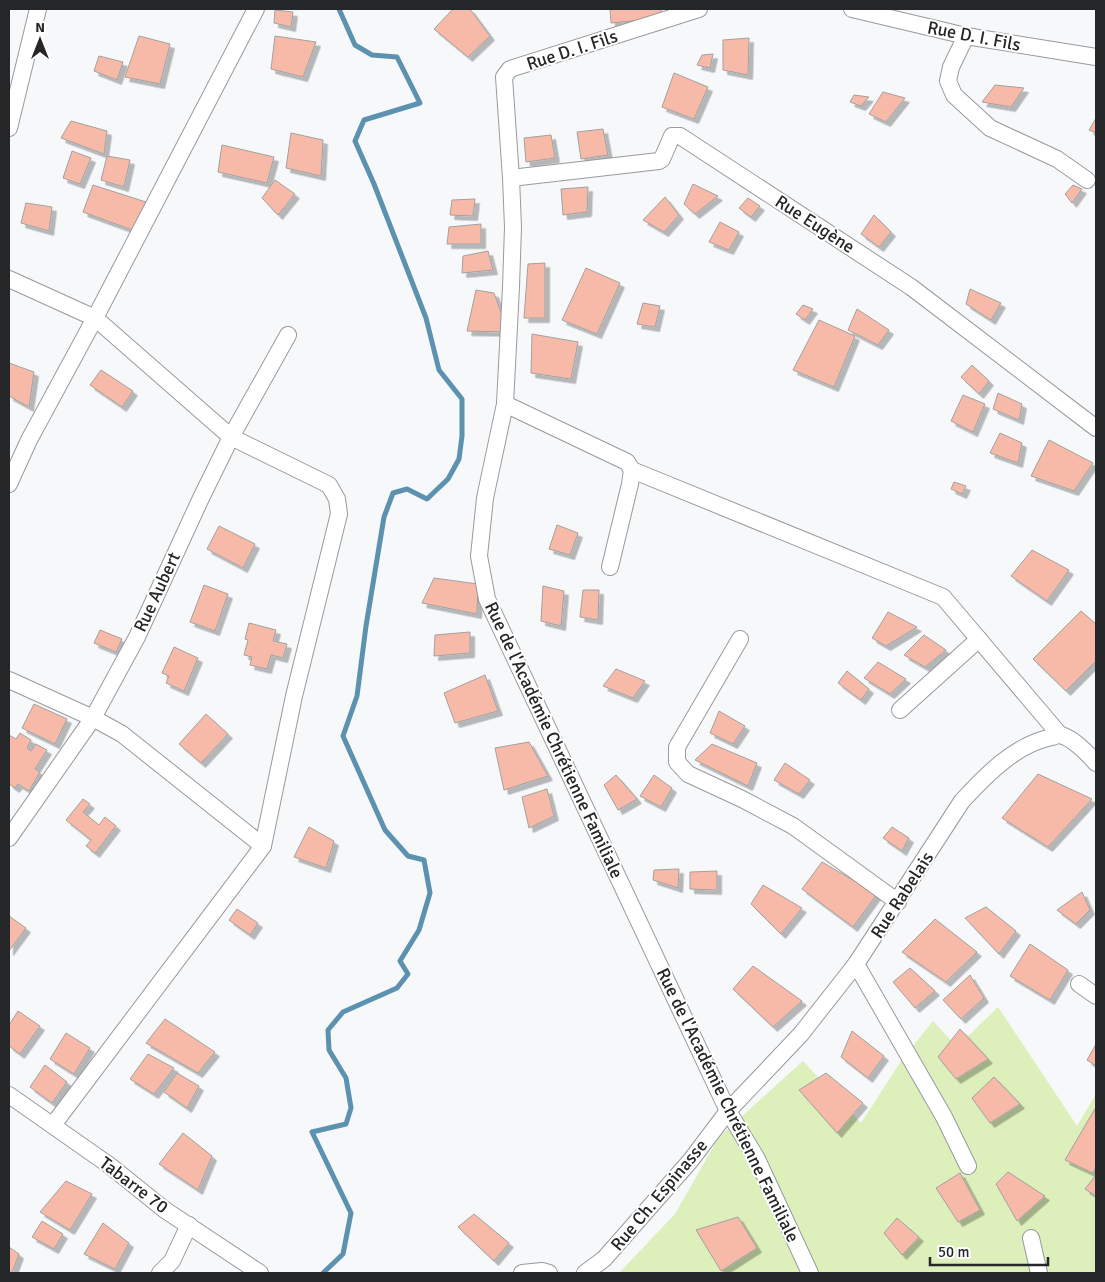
<svg xmlns="http://www.w3.org/2000/svg" width="1105" height="1282" font-family="Signika,sans-serif">
<defs>
<filter id="shadow"><feDropShadow dx="4.5" dy="4.5" stdDeviation="0" flood-color="#0004"/></filter>
</defs>
<rect width="100%" height="100%" fill="#f6f8fa"/>
<path fill="#ddefba" d="M998,1007L1077,1126L1096,1094V1273H619L675,1214L719,1137L803,1061L861,1123L901,1061L933,1021L957,1047Z"/>
<g fill="none" stroke-linecap="round" stroke-linejoin="round">
<path stroke="#5c92af" stroke-width="5" d="M323,1273L343,1254L351,1213L312,1132L346,1124L351,1108L346,1078L329,1050L328,1030L343,1012L397,988L408,974L400,961L419,930L430,893L424,860L408,856L385,830L343,736L357,696L366,626L384,517L393,493L407,489L427,499L448,479L459,459L462,436V399L439,370L426,318L374,184L355,141L364,120L420,103L397,57L372,55L355,45L339,9"/>
</g>
<g fill="#f8baa8" stroke="#a3a09f" filter="url(#shadow)">
<path d="M453,9H470L490,36L468,57L434,29Z"/>
<path d="M610,9H661L662,18L611,23Z"/>
<path d="M275,10L293,12L291,27L274,23Z"/>
<path d="M139,36L170,44L160,84L125,77Z"/>
<path d="M275,36L316,42L303,77L271,69Z"/>
<path d="M749,38L748,75L723,70V40Z"/>
<path d="M713,54L710,68L697,65L702,55Z"/>
<path d="M99,56L123,62L117,80L94,71Z"/>
<path d="M674,73L708,87L694,119L662,107Z"/>
<path d="M995,85L1024,88L1011,107L982,102Z"/>
<path d="M883,92L905,98L886,122L869,114Z"/>
<path d="M854,95L869,97L861,106L850,102Z"/>
<path d="M1096,118V133L1089,130Z"/>
<path d="M71,121L107,131L104,154L61,138Z"/>
<path d="M603,129L608,155L581,159L577,132Z"/>
<path d="M291,133L323,140L321,176L286,168Z"/>
<path d="M551,135L555,158L526,162L524,138Z"/>
<path d="M222,145L274,157L267,183L218,172Z"/>
<path d="M72,151L91,158L80,184L63,178Z"/>
<path d="M107,156L130,160L124,187L101,180Z"/>
<path d="M275,180L295,194L278,215L262,198Z"/>
<path d="M693,184L718,196L695,214L684,204Z"/>
<path d="M93,185L146,202L135,231L83,212Z"/>
<path d="M1073,185L1082,189L1072,203L1065,194Z"/>
<path d="M588,187L587,212L563,215L561,189Z"/>
<path d="M665,197L679,215L664,232L643,220Z"/>
<path d="M748,198L760,206L751,217L739,208Z"/>
<path d="M475,199L473,216L450,215L452,200Z"/>
<path d="M26,203L52,207L49,231L21,223Z"/>
<path d="M874,215L891,232L879,247L861,234Z"/>
<path d="M720,222L739,232L729,250L709,242Z"/>
<path d="M481,224V244H447L449,227Z"/>
<path d="M488,251L493,270L462,273L463,256Z"/>
<path d="M545,263V318H524L528,264Z"/>
<path d="M586,268L620,283L597,334L562,320Z"/>
<path d="M970,289L1001,303L991,320L966,304Z"/>
<path d="M476,290L494,293L508,332L467,331Z"/>
<path d="M643,303L660,306L655,327L637,324Z"/>
<path d="M803,305L813,309L805,320L796,314Z"/>
<path d="M857,309L889,330L878,345L848,330Z"/>
<path d="M819,320L855,336L834,387L793,370Z"/>
<path d="M532,334L578,342L571,379L531,373Z"/>
<path d="M9,363L34,372L29,407L9,396Z"/>
<path d="M972,365L989,381L979,394L961,377Z"/>
<path d="M101,370L133,391L122,407L90,385Z"/>
<path d="M998,393L1022,404L1019,420L993,409Z"/>
<path d="M963,395L985,404L973,432L951,421Z"/>
<path d="M1000,433L1022,443L1018,463L990,453Z"/>
<path d="M1049,440L1093,463L1074,491L1031,476Z"/>
<path d="M954,482L966,486L962,494L951,489Z"/>
<path d="M557,525L578,533L570,555L549,549Z"/>
<path d="M219,526L255,544L243,568L207,549Z"/>
<path d="M1032,550L1069,570L1047,601L1011,576Z"/>
<path d="M434,578L478,584L477,614L422,603Z"/>
<path d="M204,585L228,594L215,631L190,622Z"/>
<path d="M543,586L564,591L561,626L541,621Z"/>
<path d="M583,590H599L598,620L580,617Z"/>
<path d="M1081,611L1096,624V661L1066,691L1033,659Z"/>
<path d="M888,612L917,627L886,646L872,638Z"/>
<path d="M249,623L276,630L273,641L287,644L283,658L271,655L267,669L250,665L252,657L244,655L248,640L245,639Z"/>
<path d="M100,630L122,639L116,652L94,643Z"/>
<path d="M470,632V653L434,656L435,635Z"/>
<path d="M924,635L946,650L925,667L904,655Z"/>
<path d="M174,647L198,658L184,691L166,683L169,676L162,673Z"/>
<path d="M878,662L906,679L890,694L864,678Z"/>
<path d="M616,669L645,681L633,698L603,686Z"/>
<path d="M847,671L869,689L861,700L838,683Z"/>
<path d="M485,675L498,711L455,723L444,693Z"/>
<path d="M34,704L67,719L55,744L22,728Z"/>
<path d="M719,711L745,726L733,744L710,733Z"/>
<path d="M206,714L228,734L201,763L179,744Z"/>
<path d="M20,733L31,740L27,748L31,751L36,744L47,750L35,769L40,772L29,791L18,784L15,788L9,784V735L16,739Z"/>
<path d="M529,742L548,776L504,790L495,748Z"/>
<path d="M712,744L757,763L748,786L695,760Z"/>
<path d="M785,763L810,780L799,794L774,780Z"/>
<path d="M1038,774L1092,799L1048,847L1002,818Z"/>
<path d="M616,775L637,799L618,810L604,785Z"/>
<path d="M654,775L672,788L661,807L640,796Z"/>
<path d="M547,789L554,816L529,828L522,797Z"/>
<path d="M83,799L90,804L83,812L99,825L105,817L116,826L95,853L86,846L91,840L66,820Z"/>
<path d="M309,827L334,841L326,868L294,857Z"/>
<path d="M892,827L909,838L902,851L883,838Z"/>
<path d="M822,862L877,894L853,927L802,889Z"/>
<path d="M679,869L678,888L653,880L654,870Z"/>
<path d="M717,871V890L690,889V872Z"/>
<path d="M763,885L802,908L781,934L751,904Z"/>
<path d="M1082,892L1090,910L1076,924L1057,910Z"/>
<path d="M986,907L1016,931L999,954L965,918Z"/>
<path d="M237,909L258,923L250,935L229,920Z"/>
<path d="M9,916L26,928L9,951Z"/>
<path d="M935,919L977,952L946,982L902,952Z"/>
<path d="M1030,944L1068,970L1050,1000L1010,976Z"/>
<path d="M753,966L802,1001L773,1027L733,989Z"/>
<path d="M910,968L935,991L915,1008L893,982Z"/>
<path d="M970,975L984,998L961,1019L943,1000Z"/>
<path d="M18,1011L40,1026L20,1054L9,1046V1025Z"/>
<path d="M165,1019L215,1052L198,1073L146,1043Z"/>
<path d="M960,1029L988,1059L956,1079L938,1057Z"/>
<path d="M852,1031L884,1056L868,1078L841,1057Z"/>
<path d="M66,1033L90,1048L74,1074L50,1059Z"/>
<path d="M1096,1044V1066L1087,1060Z"/>
<path d="M148,1054L174,1068L154,1094L130,1079Z"/>
<path d="M45,1065L67,1082L52,1103L30,1087Z"/>
<path d="M177,1073L199,1086L187,1108L164,1092Z"/>
<path d="M826,1073L863,1103L837,1133L799,1090Z"/>
<path d="M994,1077L1020,1104L990,1123L972,1098Z"/>
<path d="M1096,1107V1167L1093,1173L1065,1160Z"/>
<path d="M183,1133L212,1156L198,1190L159,1164Z"/>
<path d="M1008,1172L1045,1196L1017,1221L996,1184Z"/>
<path d="M960,1173L980,1210L958,1222L936,1188Z"/>
<path d="M1096,1175V1196L1085,1189Z"/>
<path d="M66,1181L92,1194L70,1230L40,1212Z"/>
<path d="M474,1214L509,1243L494,1261L458,1227Z"/>
<path d="M738,1217L757,1248L721,1271L696,1230Z"/>
<path d="M897,1218L919,1237L902,1255L884,1233Z"/>
<path d="M42,1221L63,1234L54,1249L32,1237Z"/>
<path d="M103,1223L129,1243L115,1269L84,1254Z"/>
<path d="M9,1247L19,1254L12,1273H9Z"/>
</g>
<g fill="none" stroke-linecap="round" stroke-linejoin="round">
<defs>
<g id="street">
<path d="M699,9L510,69L504,77L511,178L513,227L511,287L505,404L485,498L479,556L487,599L728,1111L757,1159L810,1273"/>
<path d="M852,9L966,36L1096,57"/>
<path d="M966,36L951,67L948,81L954,95L990,128L1057,159L1087,180"/>
<path d="M9,128L38,9"/>
<path d="M511,178L659,161L662,159L672,136H680L911,287L1096,428"/>
<path d="M9,279L95,318L231,437L329,485L337,499L339,514L294,696L263,846L53,1125"/>
<path d="M505,404L627,462L632,470L943,597L1060,735"/>
<path d="M9,484L29,440L95,318L256,9"/>
<path d="M610,567L630,484L632,470"/>
<path d="M740,639L677,747V762L688,774L742,799L793,826L898,902"/>
<path d="M9,680L93,718L122,734L263,846"/>
<path d="M900,710L979,639"/>
<path d="M9,838L93,718L137,637L201,498L231,437L288,335"/>
<path d="M856,964L944,1117L968,1166"/>
<path d="M1079,984L1096,996"/>
<path d="M9,1095L109,1165L165,1210L260,1273"/>
<path d="M1031,1238L1039,1273"/>
<path d="M160,1273L172,1261L189,1225"/>
<path d="M522,1273L542,1271L549,1273"/>
<path d="M585,1273L604,1259L691,1160L728,1111L801,1034L856,964L962,801C986,775 1016,744 1052,737C1055,736 1057,735 1060,735C1072,737 1089,755 1096,763"/>
</g>
</defs>
<use href="#street" stroke="#989a9c" stroke-width="18"/>
<use href="#street" stroke="#fff" stroke-width="16"/>
</g>
<g text-anchor="middle" dominant-baseline="central" stroke-width="4" stroke-linejoin="round" paint-order="stroke">
<g font-size="18" fill="#252627" stroke="#fff">
<text transform="translate(974 36) rotate(11)">Rue D. I. Fils</text>
<text transform="translate(572 50) rotate(-18)">Rue D. I. Fils</text>
<text transform="translate(815 224) rotate(33)">Rue Eugène</text>
<text transform="translate(157 592) rotate(-65)">Rue Aubert</text>
<text transform="translate(554 740) rotate(65)">Rue de l'Académie Chrétienne Familiale</text>
<text transform="translate(902 895) rotate(-57)">Rue Rabelais</text>
<text transform="translate(728 1105) rotate(64)">Rue de l'Académie Chrétienne Familiale</text>
<text transform="translate(134 1185) rotate(37)">Tabarre 70</text>
<text transform="translate(659 1195) rotate(-50)">Rue Ch. Espinasse</text>
</g>
</g>
<rect width="1105" height="1282" fill="none" stroke="#252627" stroke-width="20"/>
<g transform="translate(40 40)" stroke="#ffffff" stroke-width="4" paint-order="stroke">
<path d="M0-4L9 19L0 12L-9 19Z" fill="#252627"/>
<text y="-8" font-size="14" font-weight="bold" text-anchor="middle" fill="#252627">N</text>
</g>
<path d="M930 1257v8h118v-8" fill="none" stroke="#252627" stroke-width="2.5"/>
<text x="938" y="1257" font-size="15" fill="#252627" stroke="#ffffff" stroke-width="4" paint-order="stroke">50 m</text>
</svg>
